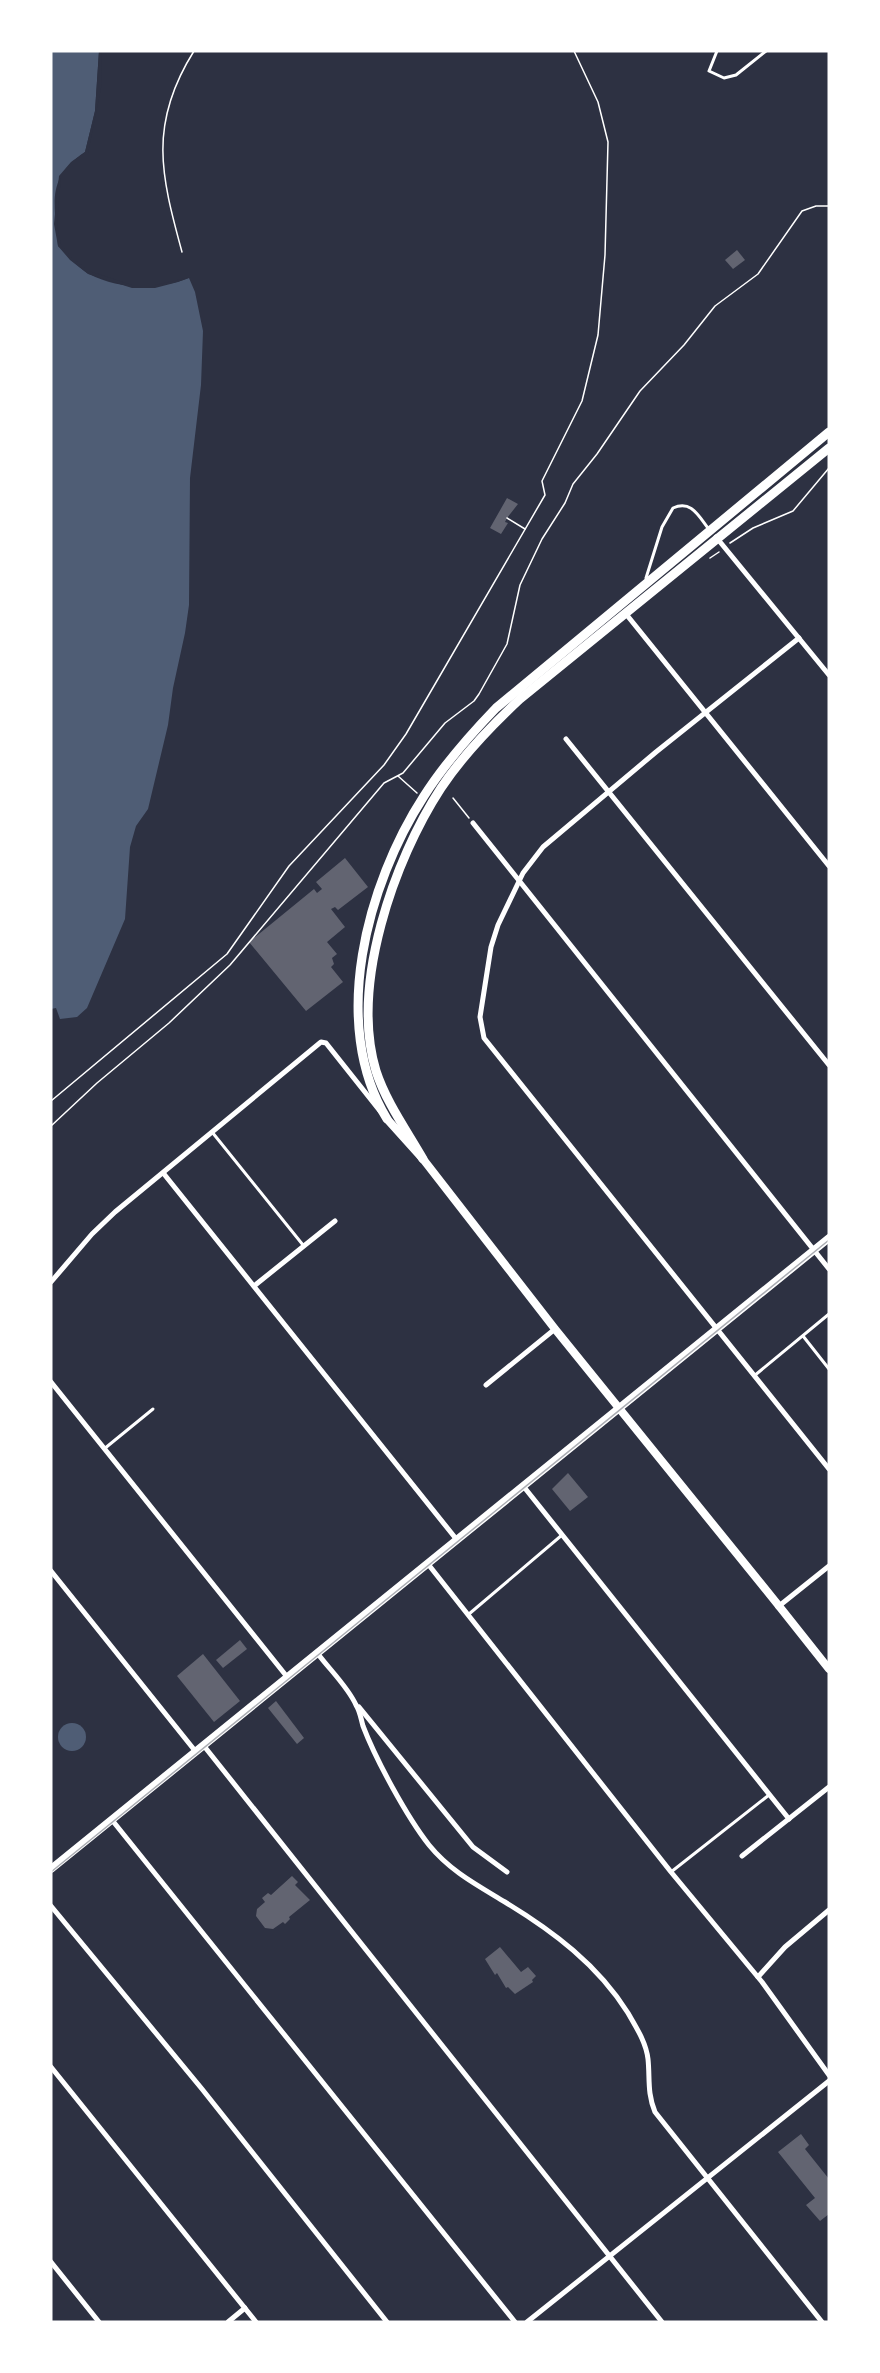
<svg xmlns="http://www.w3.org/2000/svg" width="880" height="2373" font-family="Helvetica,sans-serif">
<rect width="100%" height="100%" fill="#2d3142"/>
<g fill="#4f5d75">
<path d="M51,51H99L95,111L85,152C45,179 55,203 58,246C68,254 78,268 89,274C120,290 157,290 189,278L195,292L203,331L201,385L190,478L189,605L185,633L173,688L168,725L148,809L136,826L130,847L125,919L87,1008L77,1017L60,1019L56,1008L51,1009Z"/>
<circle cx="72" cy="1737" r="14"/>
</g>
<path fill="#2d3142" d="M99,51H102L101,88L88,153L61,177L57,224L61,244L72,258L89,271L132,285H155L191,277L178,282L155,288H132L88,274L70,260L58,246L54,224L59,176L71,162L85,152L95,111Z"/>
<g fill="#626471">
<path d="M737,250L745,260L733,269L725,260Z"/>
<path d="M507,498L518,504L507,518L505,522L508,523L501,534L490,528Z"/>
<path d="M345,858L368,887L338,910L335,907L331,909L345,927L327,942L337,954L332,958L334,964L331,967L343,982L306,1011L249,942L314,889L317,893L322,889L316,882Z"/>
<path d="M568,1473L588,1497L570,1511L552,1489Z"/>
<path d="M240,1640L247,1649L223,1668L216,1660Z"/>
<path d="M203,1654L240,1701L214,1722L177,1676Z"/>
<path d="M276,1701L304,1738L297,1744L268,1708Z"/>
<path d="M292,1876L298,1882L295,1885L310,1900L289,1917L290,1919L285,1924L283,1922L273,1929L265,1928L256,1916L257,1909L265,1902L262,1898L268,1893L271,1895Z"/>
<path d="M500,1947L521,1972L528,1967L536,1976L532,1980L533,1982L515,1994L508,1987L506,1988L497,1973L495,1975L485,1959Z"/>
<path d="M801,2134L809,2145L805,2149L829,2179V2214L820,2221L806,2205L815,2198L778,2152Z"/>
</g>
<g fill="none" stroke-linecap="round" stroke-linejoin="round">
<g stroke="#fff" stroke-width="1.5">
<path d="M182,252C161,175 148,124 194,51"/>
<path d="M507,518L525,529"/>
<path d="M730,543L753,528L793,511L829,468"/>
<path d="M710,558L719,552"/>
<path d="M398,776L417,793"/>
<path d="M453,798L469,818"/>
<path d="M51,1101L227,954L289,866L384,765L406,734L545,495L542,481L582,401L598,335L605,255L608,142L598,102L574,51"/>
<path d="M51,1126L97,1083L169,1023L230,965L384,783L403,773L445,723L474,701L479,694L507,644L520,585L542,539L565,503L573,484L597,454L640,391L684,345L715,306L758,274L802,211L816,206H829"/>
</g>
<g stroke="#fff" stroke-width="3">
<path d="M717,51L709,71L724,78L736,75L766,51"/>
<path d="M646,578L662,527L673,508C691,500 698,515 708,528"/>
<path d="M212,1132L303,1245"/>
<path d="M803,1336L829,1369"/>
<path d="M754,1376L829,1314"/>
<path d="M104,1449L153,1409"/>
<path d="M469,1614L562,1535"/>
<path d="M671,1872L769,1795"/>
</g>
<g stroke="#fff" stroke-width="5">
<path d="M716,537L829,675"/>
<path d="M626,614L829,866"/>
<path d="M799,638L656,752L543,847L523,873L498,925L491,947L480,1017L484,1038L829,1469"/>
<path d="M566,739L829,1065"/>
<path d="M473,823L829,1269"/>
<path d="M164,1174L457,1540"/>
<path d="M51,1282L92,1234L115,1212L321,1042L326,1043L380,1111"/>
<path d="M254,1286L335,1221"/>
<path d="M51,1382L288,1678"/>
<path d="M486,1385L555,1329"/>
<path d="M524,1487L789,1819"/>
<path d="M428,1564L671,1872L762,1982L829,2075"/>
<path d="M51,1571L196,1752"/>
<path d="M779,1606L829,1566"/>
<path d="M318,1654C330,1670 348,1687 356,1705C360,1711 361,1719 363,1726C376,1760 407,1817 429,1845C450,1871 477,1885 505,1902C553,1931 598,1965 628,2013C636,2027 646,2042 648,2059C650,2078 647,2093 655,2112L822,2322"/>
<path d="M359,1707L473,1847L507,1872"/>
<path d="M204,1746L662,2322"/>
<path d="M112,1820L515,2322"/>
<path d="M742,1856L829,1787"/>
<path d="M51,1906L202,2089L387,2322"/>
<path d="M758,1977L785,1947L829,1910"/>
<path d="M51,2067L256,2322"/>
<path d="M51,2262L99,2322"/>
<path d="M228,2322L245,2308"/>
<path d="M527,2322L829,2081"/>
</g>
<g stroke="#fff" stroke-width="8">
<path d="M779,1606L829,1669"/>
<path d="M51,1869L829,1238"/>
</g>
<path stroke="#fff" stroke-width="8" d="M387,1119L423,1159L555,1329L779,1606"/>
<g stroke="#fff" stroke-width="9">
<path d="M387,1119C329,1024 367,884 424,796C445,763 470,735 496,708L829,432"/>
<path d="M423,1159C407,1131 386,1102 376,1071C350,985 394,860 441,788C463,755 491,726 520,699L829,448"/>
</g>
<path stroke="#abadb3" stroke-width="1.5" d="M51,1872L829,1240"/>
</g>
<rect width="880" height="2373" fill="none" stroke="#ffffff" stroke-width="105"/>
</svg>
